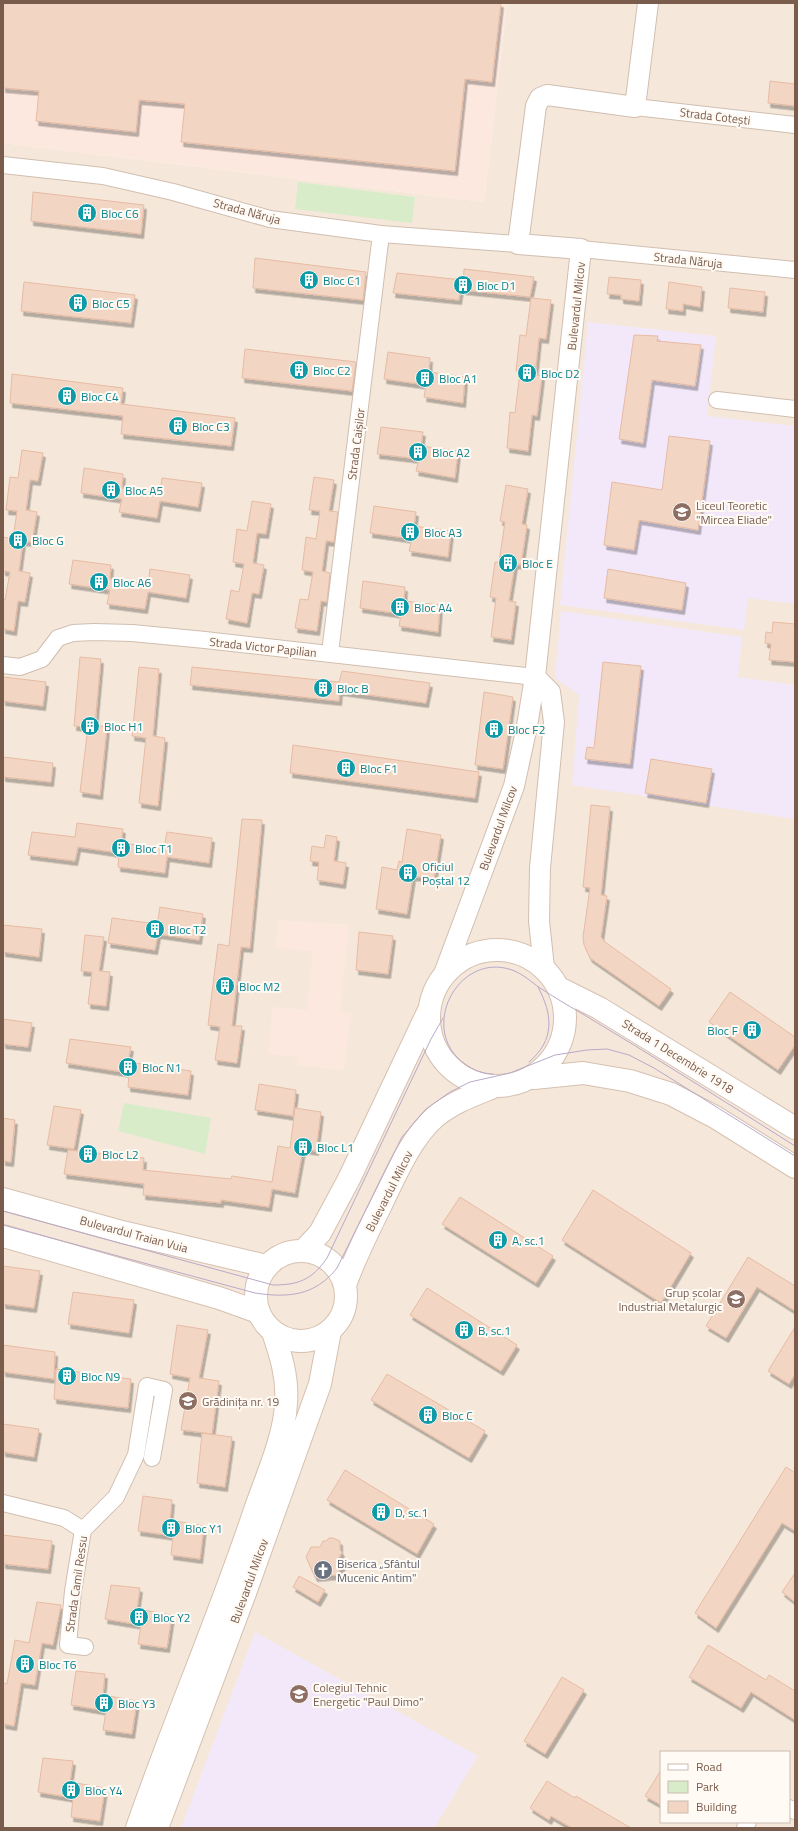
<svg xmlns="http://www.w3.org/2000/svg" width="798" height="1831" font-family="'Titillium Web',sans-serif">
<defs>
<filter id="shadow"><feDropShadow dx="2.5" dy="4.5" stdDeviation="0" flood-color="#0004"/></filter>
</defs>
<rect width="100%" height="100%" fill="#fdf6ec"/>
<path fill="#f5e8da" fill-rule="evenodd" d="M507,3H795V1828H3V143L484,202ZM661,1752H789V1822H661Z"/>
<g fill="#fde8e0">
<path d="M3,3H507L484,202L3,143Z"/>
<path d="M278,920L349,925L340,1012L351,1013L344,1070L297,1065L298,1057L268,1054L273,1007L307,1010L313,951L276,948Z"/>
</g>
<g fill="#f3e8fa">
<path d="M588,322L716,336L707,416L795,426V604L748,598L744,630L560,605Z"/>
<path d="M561,611L742,637L738,677L795,685V819L572,785L579,695L555,678Z"/>
<path d="M255,1632L478,1756L434,1828H181Z"/>
</g>
<g fill="#d8ecc9">
<path d="M298,182L415,197L412,223L295,209Z"/>
<path d="M124,1103L211,1118L205,1154L118,1131Z"/>
</g>
<g fill="#f3d5c3" stroke="#e6bba3" filter="url(#shadow)">
<path d="M3,3H501L492,82L465,79L455,171L181,142L185,104L139,100L136,132L36,121L39,91L3,88Z"/>
<path d="M770,81L795,84V106L768,103Z"/>
<path d="M33,192L144,205L141,234L31,221Z"/>
<path d="M255,258L366,272L363,300L253,288Z"/>
<path d="M464,269L534,277L530,297L463,290Z"/>
<path d="M397,273L462,280L459,300L393,293Z"/>
<path d="M609,277L641,280L639,301L621,299V295L607,294Z"/>
<path d="M24,282L135,295L131,323L21,311Z"/>
<path d="M669,282L702,287L700,307L683,304V311L666,309Z"/>
<path d="M730,288L765,292L763,312L728,308Z"/>
<path d="M531,298L551,300L546,339L539,338L535,375L542,376L537,416L532,415L528,451L507,448L510,412L515,413L520,372L516,371L520,335L526,336Z"/>
<path d="M634,335L658,336L657,341L701,345L695,386L652,380L643,443L619,439Z"/>
<path d="M245,349L356,362L352,391L242,378Z"/>
<path d="M388,352L430,358L429,372L465,377L463,403L424,397L426,385L384,379Z"/>
<path d="M12,374L123,388L121,404L235,418L231,446L121,434L123,416L10,403Z"/>
<path d="M381,427L423,432L421,446L458,451L455,478L416,471L419,459L377,454Z"/>
<path d="M669,436L710,441L698,530L639,520L634,550L604,545L612,482L662,490Z"/>
<path d="M22,450L43,453L38,481L30,480L26,510L37,512L32,542L23,541L19,571L30,573L25,602L18,601L14,631L3,629V599L5,600L10,572L3,571V537L13,539L17,511L6,510L10,477L18,478Z"/>
<path d="M84,468L123,474L122,488L160,493L162,478L202,483L198,507L160,501L157,518L119,512L122,499L81,493Z"/>
<path d="M314,477L334,480L329,511L338,512L334,542L326,541L322,571L330,573L327,602L321,601L317,631L295,628L300,599L308,600L313,572L302,570L306,537L316,539L320,511L309,510Z"/>
<path d="M506,485L528,489L522,524L527,525L521,565L515,564L509,601L516,602L511,640L491,637L496,598L490,597L495,562H499L505,522L500,521Z"/>
<path d="M252,501L271,504L266,534L257,533L253,563L264,565L259,594L252,593L247,623L226,619L231,590L239,592L244,564L233,562L237,529L247,531Z"/>
<path d="M374,506L416,512L414,526L451,531L448,557L409,551L412,539L370,533Z"/>
<path d="M73,560L111,565L110,579L148,584L150,569L190,575L186,598L148,592L145,609L107,604L110,590L69,584Z"/>
<path d="M608,569L686,583L682,610L604,598Z"/>
<path d="M363,581L405,587L404,601L440,605L438,632L399,626L401,614L360,608Z"/>
<path d="M773,622L795,624V662L769,660L771,644L765,643L766,632L772,633Z"/>
<path d="M80,657L101,659L95,725L107,727L100,795L80,792L88,727L74,726Z"/>
<path d="M603,662L641,666L630,764L585,759L587,747L594,748Z"/>
<path d="M139,667L159,669L153,736L165,738L158,806L139,803L146,738L132,736Z"/>
<path d="M192,667L339,682L342,671L430,683L426,703L340,691L339,701L190,685Z"/>
<path d="M3,677L46,682L43,706L3,701Z"/>
<path d="M484,692L513,697L503,769L475,765Z"/>
<path d="M293,745L479,772L475,798L290,773Z"/>
<path d="M3,757L53,763L51,782L3,777Z"/>
<path d="M651,759L712,769L706,803L645,793Z"/>
<path d="M591,805L610,807L601,895L607,896L601,937L605,942L671,989L659,1006L590,958L584,945L583,937L590,888L583,887Z"/>
<path d="M242,819L262,820L250,948L241,947L232,1026H242L237,1063L215,1060L220,1027L208,1025L218,944L229,946Z"/>
<path d="M77,823L123,829L121,843L164,848L167,832L212,838L209,863L167,857L165,873L118,867L119,853L78,847L75,861L28,855L32,832L75,837Z"/>
<path d="M407,829L441,835L434,879L413,876L407,914L376,909L382,867L397,870L399,861L402,862Z"/>
<path d="M326,835L337,837L334,861L346,863L343,884L317,880L319,862L310,861L312,846L324,848Z"/>
<path d="M160,907L203,914L199,940L158,934L155,950L108,943L112,918L157,924Z"/>
<path d="M3,925L42,929L39,957L3,952Z"/>
<path d="M359,932L393,936L388,974L356,970Z"/>
<path d="M85,935L104,937L99,971L110,972L106,1006L88,1004L92,972L81,971Z"/>
<path d="M730,992L795,1037V1045L778,1070L709,1022Z"/>
<path d="M3,1019L32,1023L28,1047L3,1044Z"/>
<path d="M70,1039L131,1047L128,1062L191,1071L188,1095L128,1087L129,1073L66,1063Z"/>
<path d="M259,1084L296,1090L293,1116L255,1110Z"/>
<path d="M54,1106L81,1110L74,1149L47,1145Z"/>
<path d="M295,1108L321,1112L316,1151L303,1149L295,1193L272,1189L269,1207L221,1200V1203L143,1195L144,1184L64,1174L68,1150L144,1158L143,1170L231,1179L232,1176L272,1182L278,1146L290,1148Z"/>
<path d="M3,1118L15,1120L11,1162L3,1161Z"/>
<path d="M593,1190L691,1253L661,1303L562,1240Z"/>
<path d="M460,1197L553,1256L536,1283L442,1224Z"/>
<path d="M748,1257L795,1286V1311L757,1287L726,1338L706,1326Z"/>
<path d="M3,1266L40,1271L34,1308L3,1304Z"/>
<path d="M427,1288L517,1345L501,1371L410,1315Z"/>
<path d="M73,1292L134,1300L129,1333L68,1324Z"/>
<path d="M177,1325L208,1330L199,1378L219,1381L212,1434L181,1430L190,1378L170,1374Z"/>
<path d="M795,1327V1374L789,1384L768,1371Z"/>
<path d="M3,1345L55,1352L54,1379L3,1372Z"/>
<path d="M56,1369L131,1379L128,1408L54,1399Z"/>
<path d="M387,1374L485,1431L469,1458L371,1400Z"/>
<path d="M3,1424L39,1429L34,1457L3,1452Z"/>
<path d="M202,1433L232,1437L225,1487L197,1483Z"/>
<path d="M786,1467L795,1473V1531L782,1523L716,1628L695,1613Z"/>
<path d="M345,1470L434,1524L417,1554L327,1500Z"/>
<path d="M143,1496L172,1500L170,1520L204,1526L200,1559L171,1555L173,1536L138,1531Z"/>
<path d="M3,1535L52,1541L48,1569L3,1564Z"/>
<path d="M329,1538H333L340,1541V1550L342,1552L339,1558L343,1565L337,1575L315,1577L306,1557L311,1547H320L323,1541H326Z"/>
<path d="M795,1573V1602L782,1592Z"/>
<path d="M299,1576L325,1590L318,1602L293,1587Z"/>
<path d="M111,1585L140,1588L137,1609L172,1615L167,1648L138,1644L141,1625L105,1619Z"/>
<path d="M37,1602L61,1605L53,1645L42,1643L35,1685L21,1683L14,1726L3,1724V1683L7,1684L15,1640L29,1643Z"/>
<path d="M708,1645L766,1680L769,1675L795,1691V1720L751,1692L741,1708L689,1677Z"/>
<path d="M76,1671L105,1674L103,1695L137,1701L132,1734L103,1730L106,1711L71,1705Z"/>
<path d="M562,1677L584,1690L545,1754L524,1741Z"/>
<path d="M43,1758L73,1761L70,1782L105,1788L100,1821L71,1817L73,1798L38,1792Z"/>
<path d="M661,1770V1805L645,1796Z"/>
<path d="M547,1781L575,1798L576,1796L631,1828H572L551,1816L549,1820L530,1808Z"/>
</g>
<g fill="none" stroke-linecap="round" stroke-linejoin="round">
<defs>
<g id="minor">
<path d="M635,107L795,125"/>
<path d="M3,165L103,176L173,192L270,219L381,234L518,244"/>
<path d="M581,249L795,270"/>
<path d="M717,400L795,409"/>
<path d="M330,653L381,234"/>
<path d="M3,665L20,667L42,659L58,638L73,633L94,632L132,633L205,640L535,677"/>
<path d="M3,1503L64,1518L83,1530"/>
<path d="M85,1647L68,1645L73,1591L83,1530L116,1497L136,1455L147,1386L164,1390L152,1458"/>
<path d="M789,1808L795,1811"/>
<path d="M745,1828L748,1822"/>
</g>
<g id="tertiary">
<path d="M535,677L550,692L554,722L540,868L539,921L544,968"/>
<path d="M444,974L514,786L527,726L535,677L581,249L518,244L536,106L540,98L547,95L635,107L648,3"/>
</g>
<g id="secondary">
<circle cx="497" cy="1018" r="68"/>
<path d="M559,988L599,1008L795,1128"/>
<path d="M534,1078L583,1073L630,1081L671,1094L715,1117L795,1167"/>
<path d="M3,1199L122,1232L266,1266"/>
<path d="M3,1236L219,1298L258,1312"/>
<path d="M304,1250L320,1233L349,1179L428,1012"/>
<circle cx="301" cy="1296" r="45"/>
<path d="M345,1285C355,1257 368,1231 381,1205C395,1176 411,1138 435,1117C452,1103 471,1096 491,1088"/>
<path d="M137,1828C174,1721 219,1618 255,1510C266,1478 285,1436 286,1403C288,1378 281,1356 273,1332"/>
<path d="M157,1828L245,1593L320,1384L330,1331"/>
</g>
</defs>
<use href="#minor" stroke="#d1beb0" stroke-width="18"/>
<use href="#tertiary" stroke="#d1beb0" stroke-width="22"/>
<use href="#secondary" stroke="#d6c0b0" stroke-width="24"/>
<use href="#minor" stroke="#fff" stroke-width="16"/>
<use href="#tertiary" stroke="#fff" stroke-width="20"/>
<use href="#secondary" stroke="#fff" stroke-width="22"/>
<g stroke="#b9a8c9" stroke-width="1">
<path d="M529,1062C555,1040 553,1015 538,987"/>
<path d="M493,1074C483,1074 473,1070 465,1064C417,1030 458,951 512,970C523,974 530,981 540,988C554,997 567,1005 581,1013C653,1056 724,1101 795,1146"/>
<path d="M3,1211L273,1285C298,1285 312,1280 327,1258L431,1039L443,1018"/>
<path d="M3,1225L255,1293C288,1298 315,1296 337,1268L402,1137L426,1109L450,1092L470,1082L510,1073L555,1055L587,1050L607,1049L629,1055L654,1068L795,1156"/>
</g>
</g>
<defs>
<symbol id="building-disc" viewBox="-11 -11 22 22"><circle r="9.5" fill="#0f9aa8" stroke="#fffaf3"/><path d="M-4-6H4V6H1V3H-1V6H-4ZM-2.5-4.3h1.7v1.8h-1.7ZM.8-4.3h1.7v1.8H.8ZM-2.5-1h1.7V.8h-1.7ZM.8-1h1.7V.8H.8Z" fill="#fff"/></symbol>
<symbol id="university-disc" viewBox="-11 -11 22 22"><circle r="9.5" fill="#8d6e63" stroke="#fffaf3"/><path d="M0-5L7-2L0 1L-7-2ZM-4 1L0 2.5L4 1V4Q0 6-4 4Z" fill="#fff"/></symbol>
<symbol id="school-disc" viewBox="-11 -11 22 22"><circle r="9.5" fill="#8d6e63" stroke="#fffaf3"/><path d="M0-5L7-2L0 1L-7-2ZM-4 1L0 2.5L4 1V4Q0 6-4 4Z" fill="#fff"/></symbol>
<symbol id="church-disc" viewBox="-11 -11 22 22"><circle r="9.5" fill="#6b7280" stroke="#fffaf3"/><path d="M-1.2-6h2.4v3.5h3.3v2.4h-3.3V6h-2.4V-.1h-3.3v-2.4h3.3Z" fill="#fff"/></symbol>
</defs>
<g fill-rule="evenodd">
<use href="#building-disc" x="76" y="202" width="22" height="22"/>
<use href="#building-disc" x="298" y="269" width="22" height="22"/>
<use href="#building-disc" x="452" y="274" width="22" height="22"/>
<use href="#building-disc" x="67" y="292" width="22" height="22"/>
<use href="#building-disc" x="288" y="359" width="22" height="22"/>
<use href="#building-disc" x="516" y="362" width="22" height="22"/>
<use href="#building-disc" x="414" y="367" width="22" height="22"/>
<use href="#building-disc" x="56" y="385" width="22" height="22"/>
<use href="#building-disc" x="167" y="415" width="22" height="22"/>
<use href="#building-disc" x="407" y="441" width="22" height="22"/>
<use href="#building-disc" x="100" y="479" width="22" height="22"/>
<use href="#university-disc" x="671" y="501" width="22" height="22"/>
<use href="#building-disc" x="399" y="521" width="22" height="22"/>
<use href="#building-disc" x="7" y="529" width="22" height="22"/>
<use href="#building-disc" x="497" y="552" width="22" height="22"/>
<use href="#building-disc" x="88" y="571" width="22" height="22"/>
<use href="#building-disc" x="389" y="596" width="22" height="22"/>
<use href="#building-disc" x="312" y="677" width="22" height="22"/>
<use href="#building-disc" x="79" y="715" width="22" height="22"/>
<use href="#building-disc" x="483" y="718" width="22" height="22"/>
<use href="#building-disc" x="335" y="757" width="22" height="22"/>
<use href="#building-disc" x="110" y="837" width="22" height="22"/>
<use href="#building-disc" x="397" y="862" width="22" height="22"/>
<use href="#building-disc" x="144" y="918" width="22" height="22"/>
<use href="#building-disc" x="214" y="975" width="22" height="22"/>
<use href="#building-disc" x="741" y="1019" width="22" height="22"/>
<use href="#building-disc" x="117" y="1056" width="22" height="22"/>
<use href="#building-disc" x="292" y="1136" width="22" height="22"/>
<use href="#building-disc" x="77" y="1143" width="22" height="22"/>
<use href="#building-disc" x="487" y="1229" width="22" height="22"/>
<use href="#university-disc" x="725" y="1288" width="22" height="22"/>
<use href="#building-disc" x="453" y="1319" width="22" height="22"/>
<use href="#building-disc" x="56" y="1365" width="22" height="22"/>
<use href="#school-disc" x="177" y="1390" width="22" height="22"/>
<use href="#building-disc" x="417" y="1404" width="22" height="22"/>
<use href="#building-disc" x="370" y="1501" width="22" height="22"/>
<use href="#building-disc" x="160" y="1517" width="22" height="22"/>
<use href="#church-disc" x="312" y="1559" width="22" height="22"/>
<use href="#building-disc" x="128" y="1606" width="22" height="22"/>
<use href="#building-disc" x="14" y="1653" width="22" height="22"/>
<use href="#university-disc" x="288" y="1683" width="22" height="22"/>
<use href="#building-disc" x="93" y="1692" width="22" height="22"/>
<use href="#building-disc" x="60" y="1779" width="22" height="22"/>
</g>
<g text-anchor="middle" dominant-baseline="central" stroke-width="4" stroke-linejoin="round" paint-order="stroke">
<g font-size="12" fill="#7a5c4d" stroke="#fffaf3">
<text transform="translate(715 116) rotate(7)">Strada Cotești</text>
<text transform="translate(247 211) rotate(15)">Strada Năruja</text>
<text transform="translate(688 260) rotate(6)">Strada Năruja</text>
<text transform="translate(576 306) rotate(-84)">Bulevardul Milcov</text>
<text transform="translate(356 444) rotate(-83)">Strada Caișilor</text>
<text transform="translate(263 647) rotate(6)">Strada Victor Papilian</text>
<text transform="translate(498 828) rotate(-70)">Bulevardul Milcov</text>
<text transform="translate(678 1056) rotate(32)">Strada 1 Decembrie 1918</text>
<text transform="translate(389 1191) rotate(-63)">Bulevardul Milcov</text>
<text transform="translate(134 1234) rotate(15)">Bulevardul Traian Vuia</text>
<text transform="translate(249 1581) rotate(-70)">Bulevardul Milcov</text>
<text transform="translate(76 1584) rotate(-82)">Strada Camil Ressu</text>
</g>
<g font-size="12" fill="#0d838f" stroke="#fffaf3" text-anchor="start">
<text x="101" y="213">Bloc C6</text>
<text x="323" y="280">Bloc C1</text>
<text x="477" y="285">Bloc D1</text>
<text x="92" y="303">Bloc C5</text>
<text x="313" y="370">Bloc C2</text>
<text x="541" y="373">Bloc D2</text>
<text x="439" y="378">Bloc A1</text>
<text x="81" y="396">Bloc C4</text>
<text x="192" y="426">Bloc C3</text>
<text x="432" y="452">Bloc A2</text>
<text x="125" y="490">Bloc A5</text>
<text x="424" y="532">Bloc A3</text>
<text x="32" y="540">Bloc G</text>
<text x="522" y="563">Bloc E</text>
<text x="113" y="582">Bloc A6</text>
<text x="414" y="607">Bloc A4</text>
<text x="337" y="688">Bloc B</text>
<text x="104" y="726">Bloc H1</text>
<text x="508" y="729">Bloc F2</text>
<text x="360" y="768">Bloc F1</text>
<text x="135" y="848">Bloc T1</text>
<text x="422" y="866">Oficiul<tspan x="422" dy="14">Poștal 12</tspan></text>
<text x="169" y="929">Bloc T2</text>
<text x="239" y="986">Bloc M2</text>
<text x="738" y="1030" text-anchor="end">Bloc F</text>
<text x="142" y="1067">Bloc N1</text>
<text x="317" y="1147">Bloc L1</text>
<text x="102" y="1154">Bloc L2</text>
<text x="512" y="1240">A, sc.1</text>
<text x="478" y="1330">B, sc.1</text>
<text x="81" y="1376">Bloc N9</text>
<text x="442" y="1415">Bloc C</text>
<text x="395" y="1512">D, sc.1</text>
<text x="185" y="1528">Bloc Y1</text>
<text x="153" y="1617">Bloc Y2</text>
<text x="39" y="1664">Bloc T6</text>
<text x="118" y="1703">Bloc Y3</text>
<text x="85" y="1790">Bloc Y4</text>
</g>
<g font-size="12" fill="#785e54" stroke="#fffaf3" text-anchor="start">
<text x="696" y="505">Liceul Teoretic<tspan x="696" dy="14">"Mircea Eliade"</tspan></text>
<text x="722" y="1292" text-anchor="end">Grup școlar<tspan x="722" dy="14">Industrial Metalurgic</tspan></text>
<text x="202" y="1401">Grădinița nr. 19</text>
<text x="313" y="1687">Colegiul Tehnic<tspan x="313" dy="14">Energetic "Paul Dimo"</tspan></text>
</g>
<g font-size="12" fill="#5b616d" stroke="#fffaf3" text-anchor="start">
<text x="337" y="1563">Biserica „Sfântul<tspan x="337" dy="14">Mucenic Antim"</tspan></text>
</g>
</g>
<rect width="798" height="1831" fill="none" stroke="#7a5c4d" stroke-width="8"/>
<rect x="660" y="1751" width="130" height="72" fill="#fffaf3" stroke="#cabbb1"/>
<rect x="668" y="1764" width="20" height="6" fill="#ffffff" stroke="#cabbb1"/>
<text x="696" y="1771" font-size="12" fill="#7a5c4d">Road</text>
<rect x="668" y="1781" width="20" height="12" fill="#d8ecc9" stroke="#cabbb1"/>
<text x="696" y="1791" font-size="12" fill="#7a5c4d">Park</text>
<rect x="668" y="1801" width="20" height="12" fill="#f3d5c3" stroke="#cabbb1"/>
<text x="696" y="1811" font-size="12" fill="#7a5c4d">Building</text>
</svg>
